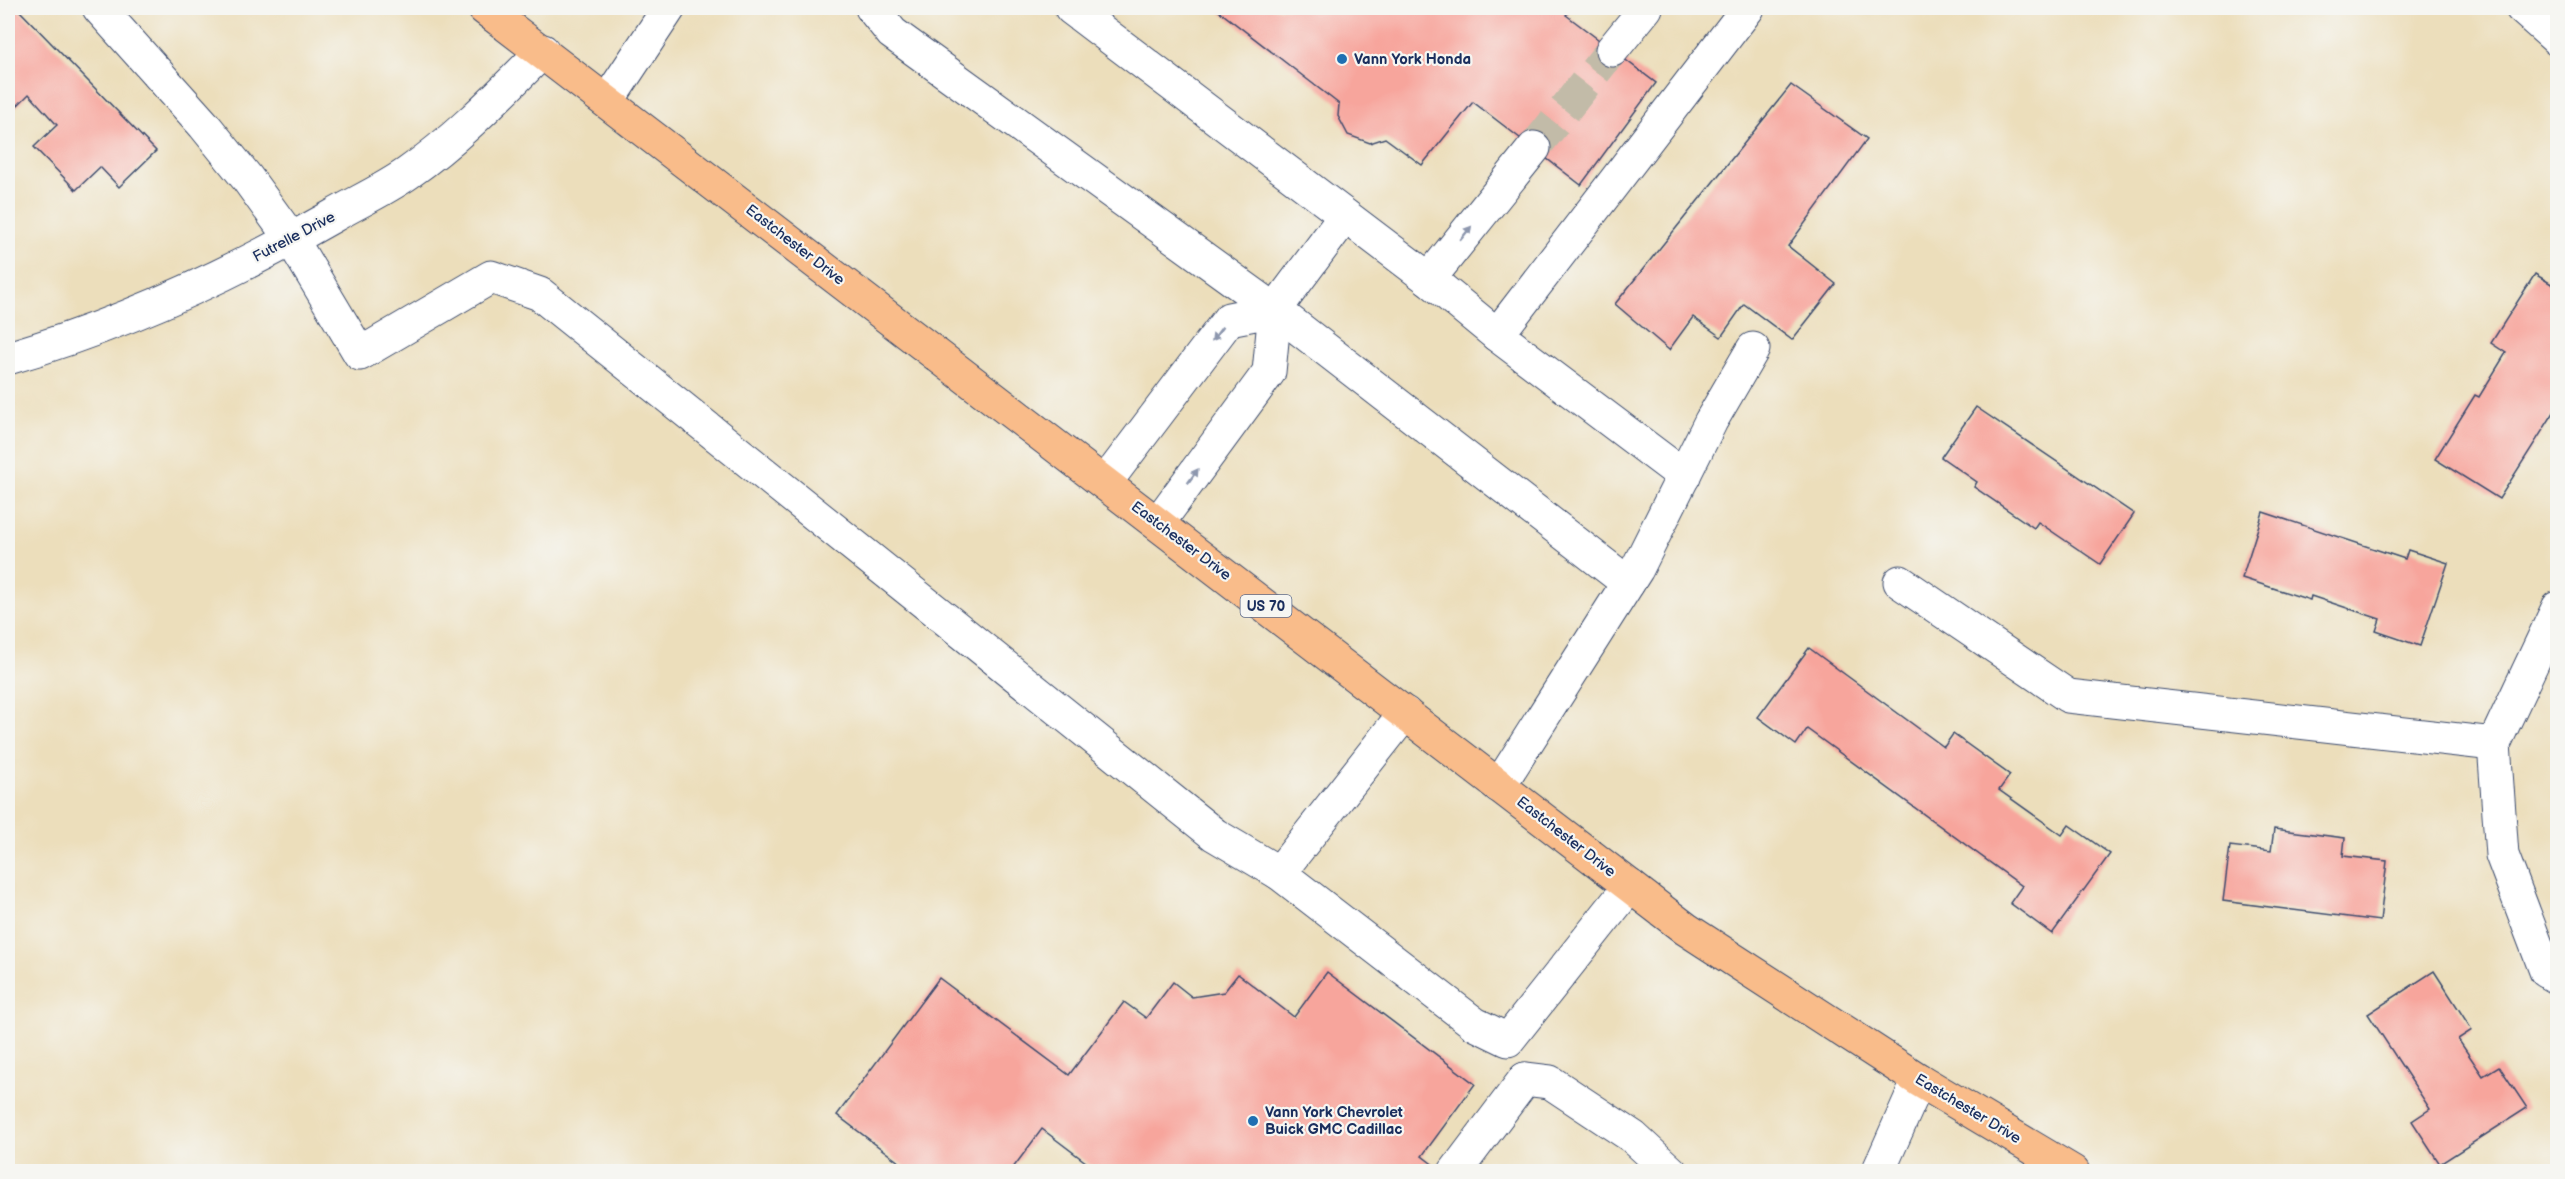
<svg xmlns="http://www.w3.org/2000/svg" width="2565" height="1179" font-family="'Balsamiq Sans',sans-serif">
<rect width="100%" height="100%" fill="#f6f6f2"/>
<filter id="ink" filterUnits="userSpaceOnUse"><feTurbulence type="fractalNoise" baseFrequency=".0167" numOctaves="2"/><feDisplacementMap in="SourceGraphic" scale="12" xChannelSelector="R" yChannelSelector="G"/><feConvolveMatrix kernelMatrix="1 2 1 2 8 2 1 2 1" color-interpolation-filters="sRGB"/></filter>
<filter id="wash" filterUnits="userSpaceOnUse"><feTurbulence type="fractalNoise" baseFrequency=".008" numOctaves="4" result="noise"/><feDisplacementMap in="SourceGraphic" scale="24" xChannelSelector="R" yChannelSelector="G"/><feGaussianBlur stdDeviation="1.35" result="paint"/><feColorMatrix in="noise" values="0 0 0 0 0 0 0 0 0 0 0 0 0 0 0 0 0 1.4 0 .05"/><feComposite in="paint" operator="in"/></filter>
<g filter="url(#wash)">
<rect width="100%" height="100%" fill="#ecdebb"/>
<g id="blocks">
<g fill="#f7a59c">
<path d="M8,8H17L156,151L119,187L100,167L76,190L34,147L57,125L29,94L13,110L8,104Z"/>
<path d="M1215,8H1572L1566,15L1656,83L1581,185L1473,102L1422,165L1385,138L1370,143L1348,135L1338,116L1339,104Z"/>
<path d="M1791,85L1867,139L1788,246L1836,284L1792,340L1744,304L1721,337L1693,317L1669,350L1615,304Z"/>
<path d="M2535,274L2558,288V406L2499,499L2435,459L2475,395L2479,397L2506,353L2491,343Z"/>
<path d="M1976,407L2134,514L2100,564L2038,522L2034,528L1974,487L1977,482L1941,457Z"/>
<path d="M2263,512L2405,559L2408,550L2448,563L2420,646L2376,631L2380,619L2311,596L2310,600L2242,578Z"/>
<path d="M1809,648L1944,747L1953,734L2010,775L1999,790L2062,835L2069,825L2110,854L2052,934L2010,903L2022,886L1807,729L1796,745L1758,717Z"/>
<path d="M2274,829L2345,838L2343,856L2387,861L2380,921L2223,901L2230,846L2271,851Z"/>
<path d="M2434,971L2472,1030L2458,1039L2483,1076L2499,1066L2527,1108L2440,1164L2412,1121L2430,1109L2368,1014Z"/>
<path d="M1327,972L1475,1084L1422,1156L1435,1166L1430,1172H1099L1042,1129L1010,1172H912L837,1115L939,978L1069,1075L1124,1002L1146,1018L1173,982L1192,997L1224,992L1238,974L1294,1017Z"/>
</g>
</g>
</g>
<g filter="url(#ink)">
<use href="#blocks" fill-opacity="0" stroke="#3a496c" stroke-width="1.5"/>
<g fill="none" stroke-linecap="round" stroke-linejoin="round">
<path stroke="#c2bba8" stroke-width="33" stroke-dasharray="33 16" stroke-linecap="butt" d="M1534,148L1612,50"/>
<defs>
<g id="minor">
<path d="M99,8L204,125L247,178L292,240L360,354L491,277L540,294L1215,835L1279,873"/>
<path d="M872,8L892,33L1275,310L1628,583"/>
<path d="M1071,8L1429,279L1497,335L1684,476"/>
<path d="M2522,8L2558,40"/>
<path d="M1612,50L1646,8"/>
<path d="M608,100L669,8"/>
<path d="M1429,279L1534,148"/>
<path d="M1275,310L1345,216"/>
<path d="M1497,335L1748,8"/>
<path d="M8,358C121,325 230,275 333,216C357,202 384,190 408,173C458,138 500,94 543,51"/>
<path d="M1105,483L1229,319L1275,310L1269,372L1158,523"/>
<path d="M1900,582L2068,696L2494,744"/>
<path d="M2558,608L2494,744L2502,855L2546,971L2558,978"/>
<path d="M1405,713L1279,873L1475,1024L1508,1040L1630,886"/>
<path d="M1499,786L1637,569L1711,421L1753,349"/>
<path d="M1525,1079L1550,1082L1633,1137L1671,1172"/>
<path d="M1455,1172L1525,1079"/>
<path d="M1878,1172L1919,1080"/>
</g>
<path id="major" d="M484,8L1686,929L1919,1080L2073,1172"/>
</defs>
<use href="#minor" stroke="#3a496c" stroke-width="35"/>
<use href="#major" stroke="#3a496c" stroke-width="35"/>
<use href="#minor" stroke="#fff" stroke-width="33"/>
<use href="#major" stroke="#f9bc8a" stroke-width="33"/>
</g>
<defs><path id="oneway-solid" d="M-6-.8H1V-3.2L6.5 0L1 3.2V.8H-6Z" transform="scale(1.5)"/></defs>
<g fill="#8d97ae">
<use href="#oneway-solid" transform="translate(1466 233) rotate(-51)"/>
<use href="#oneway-solid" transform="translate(1217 334) rotate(127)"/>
<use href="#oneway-solid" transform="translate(1193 476) rotate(-54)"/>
</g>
</g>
<g fill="#1f6fb2" stroke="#f6f6f2" stroke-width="2">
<circle cx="1342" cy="59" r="6"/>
<circle cx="1253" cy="1121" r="6"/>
</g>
<g text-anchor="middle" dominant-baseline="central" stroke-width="4.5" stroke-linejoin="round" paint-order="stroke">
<rect fill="#f6f6f2" stroke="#5d6b8a" stroke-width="1.5" x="1240.5" y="595" width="51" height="22" rx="4.5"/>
<g font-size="14" font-weight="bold" fill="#1b2f5e">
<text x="1266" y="606">US 70</text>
</g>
<g font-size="15" font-weight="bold" fill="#1b2f5e" stroke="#f6f6f2" text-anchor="start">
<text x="1354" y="59">Vann York Honda</text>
<text x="1265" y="1112">Vann York Chevrolet<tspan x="1265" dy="17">Buick GMC Cadillac</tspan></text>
</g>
<g font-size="15" fill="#1b2f5e" stroke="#f6f6f2">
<text transform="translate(294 237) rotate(-28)">Futrelle Drive</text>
<text transform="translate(795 245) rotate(38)">Eastchester Drive</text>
<text transform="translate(1181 541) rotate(37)">Eastchester Drive</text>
<text transform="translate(1566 837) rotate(38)">Eastchester Drive</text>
<text transform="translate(1968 1109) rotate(31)">Eastchester Drive</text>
</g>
</g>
<rect width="2565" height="1179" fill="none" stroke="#f6f6f2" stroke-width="30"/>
</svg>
